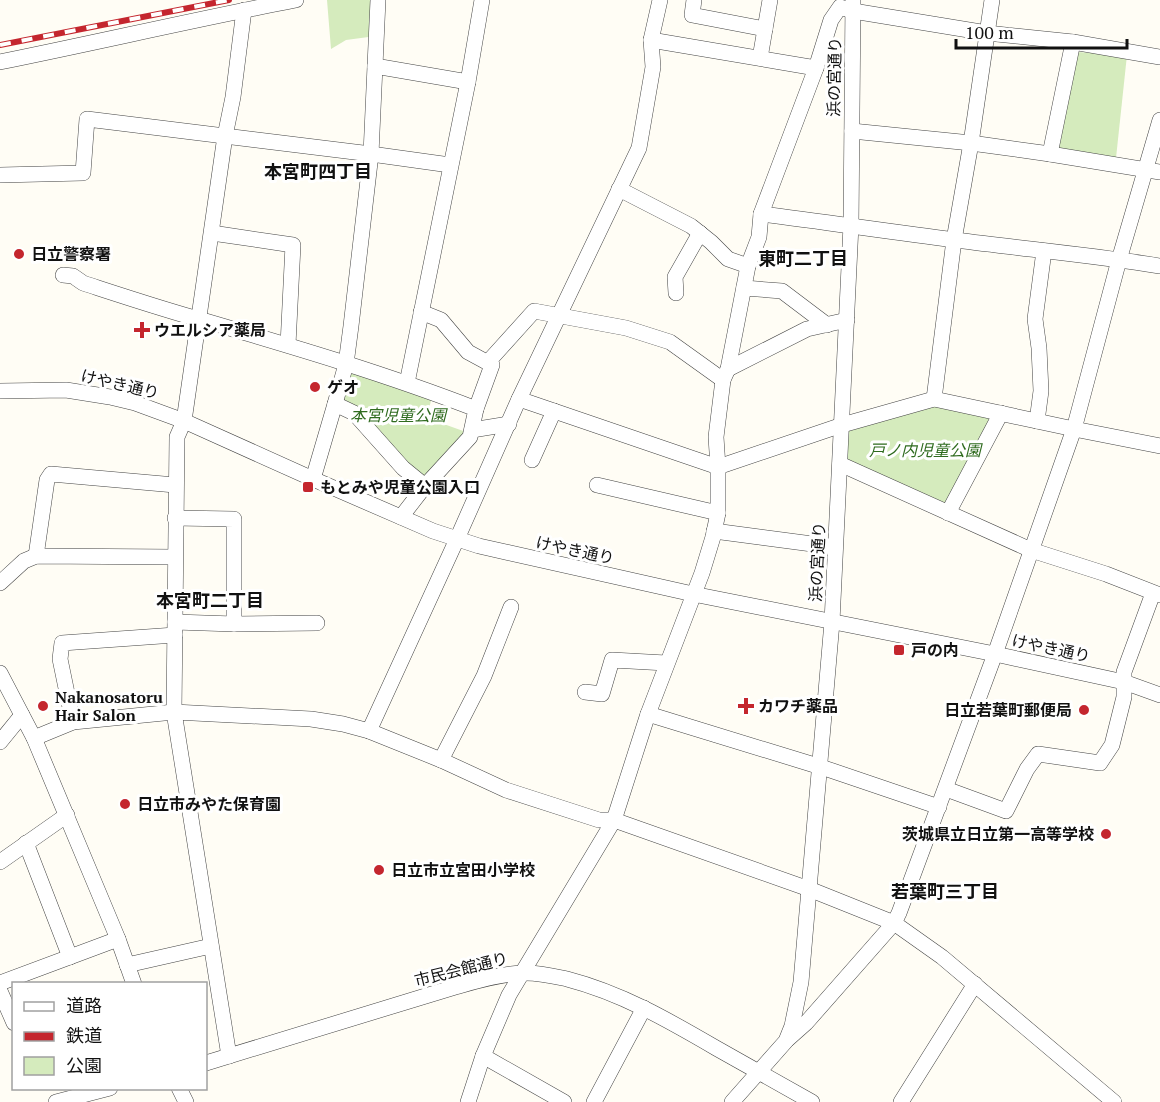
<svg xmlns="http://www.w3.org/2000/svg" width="1160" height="1102" font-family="'PT Serif','Noto Sans JP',serif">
<rect width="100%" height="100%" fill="#fffdf5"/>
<g fill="#d5ebbd">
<path d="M327,0H378L376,36L346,40L331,49Z"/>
<path d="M1077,52L1127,55L1116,158L1053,151Z"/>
<path d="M349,370L432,396L427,418L466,432L427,482L341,402Z"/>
<path d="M934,399L996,412L948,513L845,462L842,425Z"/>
</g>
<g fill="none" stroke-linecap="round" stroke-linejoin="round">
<defs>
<g id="minor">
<path d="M694,0L692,15L765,29"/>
<path d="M651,40L816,68"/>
<path d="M760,58L770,0"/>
<path d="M0,62C99,42 197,19 296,0"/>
<path d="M375,66L468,82"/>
<path d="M852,131L971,143L1050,154L1160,172"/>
<path d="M1050,154L1073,42"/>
<path d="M0,175L83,173L87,119L371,154L450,165"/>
<path d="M619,189L691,226L711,242L728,259L748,266"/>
<path d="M761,214C826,222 891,232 956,240C1024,249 1092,255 1160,266"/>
<path d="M212,233L293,245L288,345"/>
<path d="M63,275L73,276L83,283C123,296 162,309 202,320C294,347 386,374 476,409L470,437L425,486L401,517"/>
<path d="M744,288L782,291L827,325"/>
<path d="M676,293L675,277L700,233"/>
<path d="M421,312L441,320L468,352L492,365L476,409"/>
<path d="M488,362L534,311L626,328L670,342L723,380"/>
<path d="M728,369L807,329L847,320"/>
<path d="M407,383L468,82L482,0"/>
<path d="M0,391L66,390L110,397L135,403L184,421L313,479L433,531L479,546L693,594L995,654L1124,682L1160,695"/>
<path d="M519,399L718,467L842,425L934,399L1074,429L1160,446"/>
<path d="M934,399L954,240L971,143L992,0"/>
<path d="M335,404L354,413L403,468L425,486"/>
<path d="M1037,421L1041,391L1039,348L1035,319L1044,251"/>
<path d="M472,430L509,424"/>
<path d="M532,460L554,411"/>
<path d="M840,464L1031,550L1106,574L1160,595"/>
<path d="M313,479L335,404L346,364L351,326L371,154L378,0"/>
<path d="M597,485L718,513"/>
<path d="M948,513L1001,413"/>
<path d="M175,518L234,519V624"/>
<path d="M714,531L835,547"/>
<path d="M36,556L47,480L51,474L175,485"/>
<path d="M0,583L24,561L36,556L175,557"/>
<path d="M175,622L234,624L317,623"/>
<path d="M0,673L34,738L118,939L134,984"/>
<path d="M585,692L602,694L612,660L666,663"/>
<path d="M648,714L821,767L939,807"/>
<path d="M73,722L60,659L62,643L175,635"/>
<path d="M369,731L457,539L519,399L639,148L653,67L651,40L660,0"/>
<path d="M34,738L73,722L174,712L311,719L343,724L369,731L441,760L506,790L599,820H614L809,889L894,923L942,957L1114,1102"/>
<path d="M0,742L22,715"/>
<path d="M441,760L484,676L511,607"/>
<path d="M946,789L1006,811L1027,769L1038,754L1100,763L1112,745L1124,697V672L1153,593"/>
<path d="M26,843L70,957"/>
<path d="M0,862L67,815"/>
<path d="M127,965L211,946"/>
<path d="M0,983L118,939"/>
<path d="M0,991L14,1023"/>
<path d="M788,1039L806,1023L894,923L899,913L995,654L1074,429L1119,260L1160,120"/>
<path d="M229,1056L174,712L177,437L184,421L225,136L233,97L244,10"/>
<path d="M483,1056L564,1102"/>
<path d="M206,1063L455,987C477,981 500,974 522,973C537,972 553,976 567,979C621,993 668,1020 716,1048C748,1066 780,1084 812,1102"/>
<path d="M179,1088L186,1102"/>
<path d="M56,1102L110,1088"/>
<path d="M468,1102L483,1056L509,995L614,820L648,714L702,573L713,537L718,513V467L716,437L723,380L728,369L748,266L759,237L761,214L816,68L831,20L840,7L853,11L987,33L1073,42L1160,57"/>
<path d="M594,1102L644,1008"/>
<path d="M732,1102L786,1041L792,1026L801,982L832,622L851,225L853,0"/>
<path d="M901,1102L975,984"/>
</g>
</defs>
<use href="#minor" stroke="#444" stroke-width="16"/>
<use href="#minor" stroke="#fff" stroke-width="15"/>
<defs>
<path id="rail" d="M0,45L229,0"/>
</defs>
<use href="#rail" stroke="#c4262e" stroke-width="6"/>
<use href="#rail" stroke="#fff" stroke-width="4" stroke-dasharray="11" stroke-linecap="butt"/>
</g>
<g fill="#c4262e" stroke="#fff" stroke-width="2">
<circle cx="19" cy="254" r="6"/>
<path d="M139 321h6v6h6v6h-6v6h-6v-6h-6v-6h6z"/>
<circle cx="315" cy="387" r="6"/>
<rect x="302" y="481" width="12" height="12" rx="3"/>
<rect x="893" y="644" width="12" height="12" rx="3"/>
<circle cx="43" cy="706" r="6"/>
<path d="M743 697h6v6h6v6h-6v6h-6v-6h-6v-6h6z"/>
<circle cx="1084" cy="710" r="6"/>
<circle cx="125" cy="804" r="6"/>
<circle cx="1106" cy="834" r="6"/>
<circle cx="379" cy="870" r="6"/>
</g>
<g text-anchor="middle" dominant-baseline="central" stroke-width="6" stroke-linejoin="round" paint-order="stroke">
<g font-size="16" fill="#111" stroke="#fff">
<text transform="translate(834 77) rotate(-89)">浜の宮通り</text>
<text transform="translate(120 384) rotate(13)">けやき通り</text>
<text transform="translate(575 550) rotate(12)">けやき通り</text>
<text transform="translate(817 562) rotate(-87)">浜の宮通り</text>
<text transform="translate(1051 648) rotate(12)">けやき通り</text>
<text transform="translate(461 969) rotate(-14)">市民会館通り</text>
</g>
<g font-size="16" font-weight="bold" fill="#111" stroke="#fff" text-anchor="start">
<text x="31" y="254">日立警察署</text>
<text x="154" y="330">ウエルシア薬局</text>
<text x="327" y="387">ゲオ</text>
<text x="320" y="487">もとみや児童公園入口</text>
<text x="911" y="650">戸の内</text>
<text x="55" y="697">Nakanosatoru<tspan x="55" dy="18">Hair Salon</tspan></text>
<text x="758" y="706">カワチ薬品</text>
<text x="1072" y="710" text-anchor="end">日立若葉町郵便局</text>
<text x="137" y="804">日立市みやた保育園</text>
<text x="1094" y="834" text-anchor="end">茨城県立日立第一高等学校</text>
<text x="391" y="870">日立市立宮田小学校</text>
</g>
<g font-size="16" font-style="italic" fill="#2f6b1f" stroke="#fff">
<text x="398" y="415">本宮児童公園</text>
<text x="925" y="450">戸ノ内児童公園</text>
</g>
<g font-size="18" font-weight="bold" fill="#111" stroke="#fff">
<text x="318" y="171">本宮町四丁目</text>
<text x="803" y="258">東町二丁目</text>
<text x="210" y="600">本宮町二丁目</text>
<text x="945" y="891">若葉町三丁目</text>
</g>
</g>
<rect x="12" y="982" width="195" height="108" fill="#ffffff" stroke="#a0a0a0" stroke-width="1.5"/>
<rect x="24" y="1002" width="30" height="9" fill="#ffffff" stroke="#a0a0a0" stroke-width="1.5"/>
<text x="66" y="1012" font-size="18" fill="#111111">道路</text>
<rect x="24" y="1032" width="30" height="9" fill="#c4262e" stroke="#a0a0a0" stroke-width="1.5"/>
<text x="66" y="1042" font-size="18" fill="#111111">鉄道</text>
<rect x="24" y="1057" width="30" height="18" fill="#d5ebbd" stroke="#a0a0a0" stroke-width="1.5"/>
<text x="66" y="1072" font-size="18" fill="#111111">公園</text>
<path d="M956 39v9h171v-9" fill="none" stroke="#111111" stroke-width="3"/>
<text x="965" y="39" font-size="18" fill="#111111" stroke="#ffffff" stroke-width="4.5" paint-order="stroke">100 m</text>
</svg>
